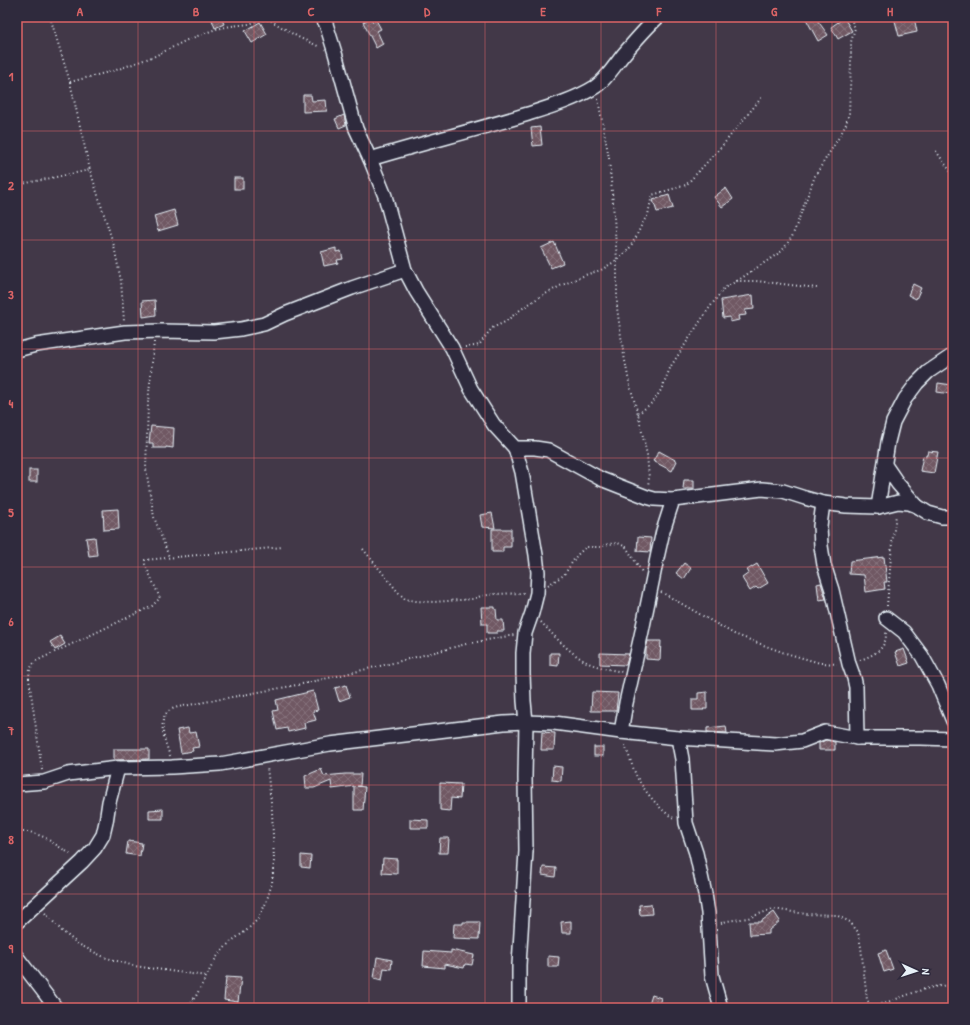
<svg xmlns="http://www.w3.org/2000/svg" width="970" height="1025" font-family="'Patrick Hand',sans-serif">
<defs>
<pattern id="building-cross-hatch" width="8" height="8" patternUnits="userSpaceOnUse"><rect width="8" height="8" fill="#6f5863"/><path d="M0 0l8 8M0 8l8-8" fill="none" stroke="#84707a"/></pattern>
</defs>
<rect width="100%" height="100%" fill="#423848"/>
<filter id="ink" filterUnits="userSpaceOnUse"><feTurbulence type="fractalNoise" baseFrequency=".025" numOctaves="2"/><feDisplacementMap in="SourceGraphic" scale="8" xChannelSelector="R" yChannelSelector="G"/><feConvolveMatrix kernelMatrix="1 2 1 2 8 2 1 2 1" color-interpolation-filters="sRGB"/></filter>
<g filter="url(#ink)">
<g fill="url(#building-cross-hatch)" stroke="#e8f1f8">
<path d="M211,17H221L224,24L215,28Z"/>
<path d="M805,17H815L828,35L818,41Z"/>
<path d="M894,17H914L917,32L899,36Z"/>
<path d="M371,18L373,22L376,20L381,29L377,31L383,44L376,48L363,22Z"/>
<path d="M844,18L852,31L838,39L831,27Z"/>
<path d="M260,22L267,34L252,43L245,31Z"/>
<path d="M303,95H311L312,101L326,100L327,111L303,112Z"/>
<path d="M344,115L346,125L339,128L335,119Z"/>
<path d="M540,127L542,145L533,146L531,128Z"/>
<rect x="234" y="178" width="9" height="11"/>
<path d="M726,188L733,199L722,207L714,197Z"/>
<path d="M669,195L673,208L657,212L653,200Z"/>
<path d="M174,210L178,225L158,231L154,216Z"/>
<path d="M554,242L563,263L551,268L541,248Z"/>
<path d="M336,248V252L341,251L343,259L337,260L338,263L324,266L321,252Z"/>
<path d="M913,284L921,288L916,299L908,295Z"/>
<path d="M753,295L754,309L745,310L746,315L738,316L739,320L730,322V317L723,318L721,300Z"/>
<path d="M155,300L156,315L143,317L142,301Z"/>
<path d="M938,383L952,385L951,394L937,392Z"/>
<path d="M151,426L174,428L173,448L166,447V448H153V443H149Z"/>
<path d="M659,451L677,461L672,471L653,461Z"/>
<path d="M928,451L938,452L934,473L920,471L923,456L926,457V455H927Z"/>
<rect x="29" y="470" width="8" height="12"/>
<path d="M684,480H694V489H683Z"/>
<path d="M118,509L119,529L104,530L103,510Z"/>
<path d="M492,513L495,528L482,527L480,515Z"/>
<path d="M492,529H511V547H503V552H492Z"/>
<path d="M95,537L97,555L89,556L86,538Z"/>
<path d="M638,537L651,538L650,552L637,551Z"/>
<path d="M884,557L887,582H884L885,589L866,592L864,575L849,574L850,561Z"/>
<path d="M684,563L691,568L684,579L676,573Z"/>
<path d="M757,564L768,583L758,589L756,587L750,591L742,578L749,573L747,570Z"/>
<path d="M821,583L826,599L819,600L817,584Z"/>
<path d="M481,607H495V609H496L497,620H503L504,631H497V633H487V624H482Z"/>
<path d="M60,636L65,644L55,650L50,642Z"/>
<path d="M648,641H661L660,660L646,659V648Z"/>
<path d="M904,649L909,663L900,666L895,652Z"/>
<path d="M550,653H559L558,666L550,665Z"/>
<path d="M600,653L629,654L626,665L600,664Z"/>
<path d="M346,685L350,697L339,701L335,688Z"/>
<path d="M313,691L318,710L313,711L316,720L304,723L305,728L288,732L287,728L277,730L273,711L278,710L276,700Z"/>
<path d="M592,692L618,693L616,711H591Z"/>
<path d="M707,692V709H703L704,710H692V699H698V693Z"/>
<path d="M726,726L727,733L707,732V728Z"/>
<path d="M188,728L189,733L196,732L199,747L192,748L193,751L181,753L177,730Z"/>
<path d="M542,732L555,733L554,750H541Z"/>
<path d="M826,740L835,742V750H819V743Z"/>
<rect x="594" y="747" width="9" height="9"/>
<path d="M114,749H149V759L114,760Z"/>
<path d="M553,766L562,767L561,781L552,780Z"/>
<path d="M321,769L324,776L345,774H361L360,786H357L365,787L363,810H354V786L332,789L331,781L314,788H306L305,776Z"/>
<path d="M440,783L461,784L460,799L451,798L450,811L440,810Z"/>
<path d="M163,809V819H149V810Z"/>
<path d="M410,819L428,820V828H410Z"/>
<path d="M440,838H449L448,853H439Z"/>
<path d="M128,841L142,843L140,856L126,854Z"/>
<path d="M301,855L311,856L310,868L301,867Z"/>
<path d="M383,858L397,859V874L382,873Z"/>
<path d="M543,867L556,868L555,877L542,875Z"/>
<path d="M651,904L652,914L640,915L639,905Z"/>
<path d="M774,912L780,921L769,930V934L750,935L749,922H760Z"/>
<path d="M571,921V933H562L561,922Z"/>
<path d="M463,922H480L479,939L453,938L454,924H463Z"/>
<path d="M451,950L474,955L472,965L465,964L464,968L445,964V968L423,966L424,951L451,953Z"/>
<path d="M886,950L893,969L884,972L878,953Z"/>
<path d="M548,956L559,957L558,967H548Z"/>
<path d="M377,957L392,960L391,969L384,968L382,980L374,978Z"/>
<path d="M226,977L241,978L238,1002L224,1000Z"/>
<path d="M652,995L661,998L658,1008H648Z"/>
</g>
<g fill="none" stroke-linecap="round" stroke-linejoin="round">
<defs>
<g id="minor">
<path d="M322,17L326,24L335,53L356,129L370,159L385,196L405,270L416,291L452,348L471,389L494,425L515,448H535L548,450L601,479L647,497L654,499L673,500L762,489L783,491L805,498L823,503L846,506L878,507L898,502L909,503L917,506L928,513L942,517H953"/>
<path d="M370,159C423,143 476,130 528,114C550,107 576,99 595,87C606,80 615,65 623,55C634,42 645,29 658,17"/>
<path d="M17,350L36,345L125,332L161,331L214,332L241,329L264,324L285,314L352,288L405,270"/>
<path d="M515,448L522,472L536,555L538,572L537,593L532,613L525,633L523,653V674L524,701L526,722L525,777L526,851L519,965V1008"/>
<path d="M885,465L898,484L917,506"/>
<path d="M823,503L820,526L821,546L824,565L832,590L849,664L854,678L856,687L857,738"/>
<path d="M878,507L888,442L893,422L905,399L917,383L928,372L953,355"/>
<path d="M886,618L904,632L922,656L938,685L953,721"/>
<path d="M621,732L626,703L642,631L657,558L663,531L673,500"/>
<path d="M678,738L682,759L686,823L696,853L705,894L708,913L712,976L721,1008"/>
<path d="M17,784L44,782L68,774L118,768L172,767L220,764L330,744L504,723L526,722L554,723L621,732L678,738L775,744L802,741L825,732L857,738H921L953,739"/>
<path d="M17,922L82,862L95,848L103,835L106,822L109,802L118,768"/>
<path d="M17,957L56,1008"/>
</g>
</defs>
<use href="#minor" stroke="#e8f1f8" stroke-width="16"/>
<g stroke="#e8f1f8" stroke-width="2" stroke-dasharray="1 3" stroke-linecap="butt">
<path d="M50,17L70,82L90,170L114,246L121,281L124,321"/>
<path d="M70,82L116,70L155,56L187,40L216,29L231,26L249,24L260,20H270L298,37L320,47"/>
<path d="M598,99L609,158L613,203L617,260V308L623,350L629,382L638,414L647,455L649,478L648,486"/>
<path d="M936,151L953,175"/>
<path d="M17,185L90,170"/>
<path d="M737,281L782,251L792,237L815,176L841,134L846,124L849,113L851,63V42L855,28L850,17"/>
<path d="M154,342L148,403L146,469L154,517L169,557"/>
<path d="M465,347L475,346L479,345L492,328L505,322L520,310L538,298L560,286L585,275L601,270L617,260L629,249L636,237L643,222L648,215L652,195L686,185L722,146L762,97"/>
<path d="M638,414L653,402L661,390L671,366L705,314L724,288L737,281H756L817,288"/>
<path d="M363,549L398,592L405,599L416,601L434,602L473,599L481,596L495,594L525,593"/>
<path d="M548,585L564,575L577,555L586,547H600L608,544L618,543L626,547L642,572"/>
<path d="M661,592L734,634L782,652L820,663L837,664"/>
<path d="M887,606L892,544L896,515"/>
<path d="M541,622C554,636 567,650 583,660C594,667 609,669 622,672"/>
<path d="M860,660C874,655 887,649 886,632"/>
<path d="M625,745C629,755 632,766 636,775C641,787 662,813 674,818"/>
<path d="M170,756C166,744 156,720 169,711C171,709 175,708 178,707L302,684L393,663L466,644L514,635"/>
<path d="M42,770L29,679C29,671 30,667 36,661L152,606L160,598L145,564V560L283,547"/>
<path d="M17,836L20,832H30L44,837L72,855"/>
<path d="M45,913L62,931L78,944L104,957L134,966L206,976"/>
<path d="M721,923L727,921L748,918L773,909L806,914L836,915L850,922L858,932L861,947L867,1000L870,1004L873,1006C899,1001 926,983 953,986"/>
<path d="M186,1008L196,996L216,958L230,942L246,931L258,919L266,903L272,883L274,861L272,811L267,767"/>
</g>
<use href="#minor" stroke="#2f2a3d" stroke-width="13"/>
</g>
</g>
<path fill="none" stroke="#db6466" stroke-width="1" stroke-opacity="0.55" d="M138,17V1008M254,17V1008M369,17V1008M485,17V1008M601,17V1008M716,17V1008M832,17V1008M17,131H953M17,240H953M17,349H953M17,458H953M17,567H953M17,676H953M17,785H953M17,894H953"/>
<rect width="970" height="1025" fill="none" stroke="#2f2a3d" stroke-width="44"/>
<g transform="translate(916 971) rotate(93)" stroke="#2f2a3d" stroke-width="3" paint-order="stroke">
<path d="M0-3L7 15L0 10L-7 15Z" fill="#e8f1f8"/>
<text y="-6" font-size="11" font-weight="bold" text-anchor="middle" fill="#e8f1f8">N</text>
</g>
<rect x="22" y="22" width="926" height="981" fill="none" stroke="#db6466" stroke-width="1.5"/>
<g font-size="13" text-anchor="middle" font-weight="bold" fill="#db6466">
<text x="80" y="16">A</text>
<text x="196" y="16">B</text>
<text x="311" y="16">C</text>
<text x="427" y="16">D</text>
<text x="543" y="16">E</text>
<text x="659" y="16">F</text>
<text x="774" y="16">G</text>
<text x="890" y="16">H</text>
<text x="11" y="81">1</text>
<text x="11" y="190">2</text>
<text x="11" y="299">3</text>
<text x="11" y="408">4</text>
<text x="11" y="517">5</text>
<text x="11" y="626">6</text>
<text x="11" y="735">7</text>
<text x="11" y="844">8</text>
<text x="11" y="953">9</text>
</g>
</svg>
